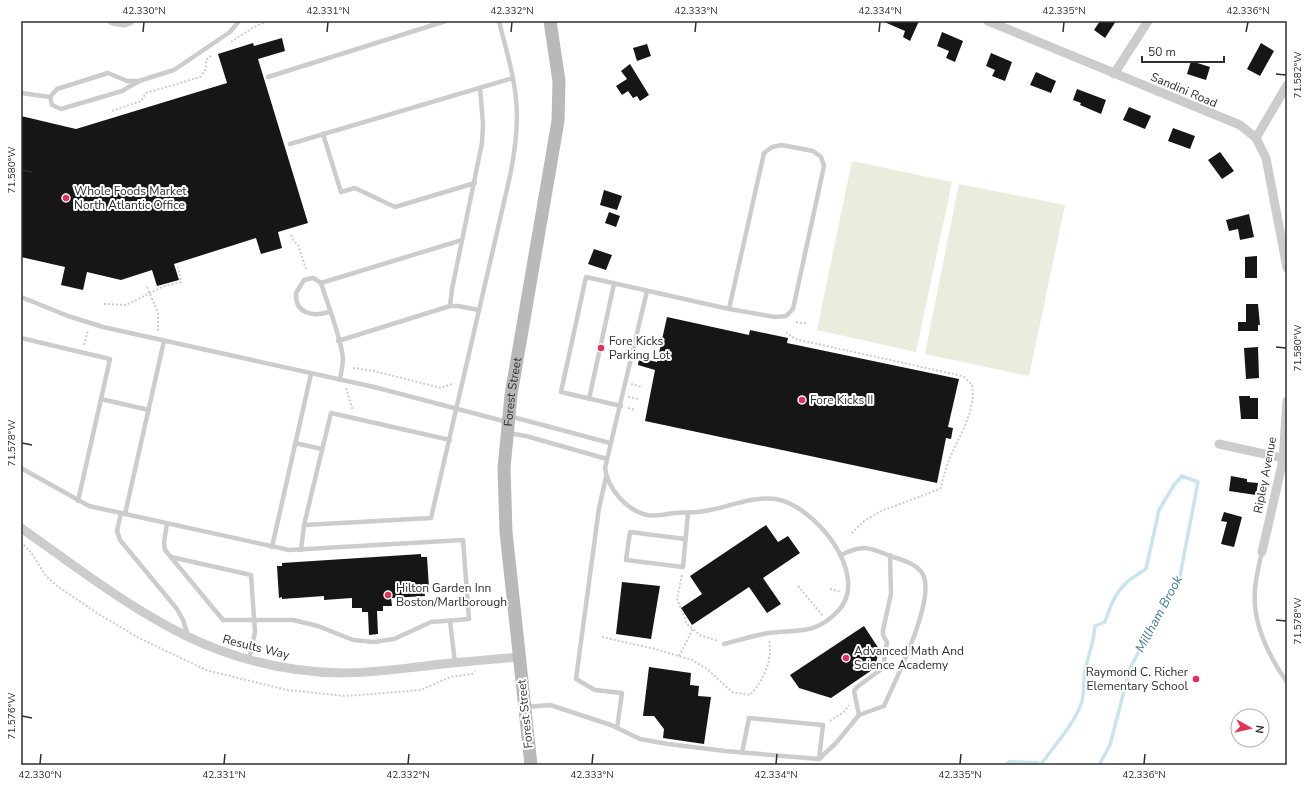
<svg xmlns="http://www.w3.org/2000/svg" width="1308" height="786" font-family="'Nunito Sans',sans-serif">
<rect width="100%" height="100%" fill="#fff"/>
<g fill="#e8eddd">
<path d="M852,161L952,182L916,352L817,330Z"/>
<path d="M959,184L1065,205L1029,376L925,354Z"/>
</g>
<path fill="#c9e4ed" d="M1009,760L1037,761L1048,765H1003Z"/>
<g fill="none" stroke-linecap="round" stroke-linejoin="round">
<path stroke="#c9e4ed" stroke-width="3.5" d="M1042,763C1054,746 1074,724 1081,704C1085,695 1083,681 1085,671C1088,656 1094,641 1095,626L1105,622C1114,594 1120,584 1146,569L1159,510L1174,485L1182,476L1198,482L1180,576L1130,668L1110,745L1099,765"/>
</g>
<g fill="#161616">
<path d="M882,21H919L910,41L903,37L905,31Z"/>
<path d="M1100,21H1116L1105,38L1094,30Z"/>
<path d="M942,32L963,41L955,62L946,58L949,51L937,46Z"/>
<path d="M282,38L285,51L258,59L308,223L278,232L282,248L261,254L256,238L174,264L179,280L157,286L152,270L121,280L87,272L83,290L61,285L65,267L21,257V116L76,129L227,83L218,54L253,43L254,46Z"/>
<path d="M1261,43L1274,51L1260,76L1247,69Z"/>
<path d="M647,44L651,56L637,61L633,48Z"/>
<path d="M991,53L1012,62L1005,81L992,76L995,70L986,66Z"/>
<path d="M1191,61L1210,67L1206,80L1187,74Z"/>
<path d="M630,64L649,95L640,101L637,96L633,98L628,91L622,95L616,86L627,79L621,71Z"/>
<path d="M1036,72L1056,81L1051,93L1030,85Z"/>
<path d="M1077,89L1106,100L1101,114L1080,105L1081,103L1073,100Z"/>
<path d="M1129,107L1151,116L1145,129L1123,120Z"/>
<path d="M1173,128L1195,136L1190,149L1168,141Z"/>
<path d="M1220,152L1234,171L1222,179L1208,160Z"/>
<path d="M604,190L622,196L617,210L600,205Z"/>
<path d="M609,212L620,216L616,227L605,223Z"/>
<path d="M1249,214L1254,237L1240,240L1238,229L1229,231L1226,220Z"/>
<path d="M594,249L612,255L606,270L588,264Z"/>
<path d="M1257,256V278H1245V257Z"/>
<path d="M1246,304H1258L1260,325H1258V331H1238V322H1246Z"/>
<path d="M667,317L749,335L750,330L788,338L787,343L959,379L948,427L953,428L951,439L946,438L937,483L645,421L655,370L638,365L639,358L657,362Z"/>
<path d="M1258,347L1259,378L1246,379L1244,348Z"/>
<path d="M1239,396H1250V398H1258V419H1241Z"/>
<path d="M1231,476L1247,479V482L1258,483L1256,495L1229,491Z"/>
<path d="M1224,512L1242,517L1234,547L1221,544L1227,522L1221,521Z"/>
<path d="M766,525L778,542L788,536L800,553L763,578L781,604L767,613L749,587L692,625L681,608L702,594L690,576Z"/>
<path d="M421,554V557H427L429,588H424L425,596L391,598L392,606H383V611H377L378,634L369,635L368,612H362V608H352V598L324,600V596L282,599V597L279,598L277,566H282V563Z"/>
<path d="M622,582L660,586L651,639L616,634Z"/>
<path d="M864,626L879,649L875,668L831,698L799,688L790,675Z"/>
<path d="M649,667L691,673L690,685L699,686L698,696L711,697L704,744L663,738L664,729L654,716H643Z"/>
</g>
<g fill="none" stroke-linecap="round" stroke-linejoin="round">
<g stroke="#ccc" stroke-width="2" stroke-dasharray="2 2" stroke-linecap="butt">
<path d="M231,42L254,27L268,21"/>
<path d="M112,111L141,101L146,93L200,77L206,69V60L211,56"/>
<path d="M291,235L293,240L298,245L306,269"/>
<path d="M147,287L158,313V331"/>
<path d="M104,304L126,305L162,287L181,282L178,267"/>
<path d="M796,322L808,324"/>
<path d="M786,332L795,339L958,375L964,377L972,385C976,409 962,431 953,451C947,463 944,476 940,489L881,511L864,521L850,535"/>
<path d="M84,345L88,330"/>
<path d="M353,368L374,371L441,388L454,383"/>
<path d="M631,384L642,387"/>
<path d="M346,388L353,411"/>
<path d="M628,397L639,399"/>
<path d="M628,408L636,410"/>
<path d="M21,542L30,551L46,576L57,586L97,613L137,637L206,670L287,690L346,696L421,690L450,677L472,674L475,671"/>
<path d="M682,575L677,599L687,624L700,635L718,641"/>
<path d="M798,586L823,616"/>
<path d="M830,589L841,592"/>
<path d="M602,637L655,649L692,660L707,669L732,692L750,695C763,681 773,661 769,640"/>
<path d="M679,656L693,629"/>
<path d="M830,721L845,711L849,705"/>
</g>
<g stroke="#ccc" stroke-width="4.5">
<path d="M268,77L446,21"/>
<path d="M21,93L50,97L57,89L108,73L127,81H137"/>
<path d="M50,97L52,105L61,109L122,91L139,81L174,70L230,32L239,21"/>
<path d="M323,134L341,192L355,188L395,207L475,183"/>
<path d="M290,144L513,78"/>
<path d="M321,283L462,240"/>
<path d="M647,291L605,468C608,489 626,510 647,515C656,517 665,514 674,513C686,512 698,513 710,510C732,506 752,496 775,499C814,504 872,576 838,611C814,636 798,629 768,633C753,636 739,640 724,644"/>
<path d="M21,297L68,316L103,327L374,387L507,422"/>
<path d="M450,306L452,289L482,143L483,124L480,88"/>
<path d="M329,312C313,317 295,314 296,293L304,280L313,278L321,283C328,306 340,334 343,358C343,365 341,373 340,380"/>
<path d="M21,338L110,359L78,501"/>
<path d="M338,341L450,306H458L479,310"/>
<path d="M101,399L149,410"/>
<path d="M589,399L614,284"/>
<path d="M621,406L561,392L586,277L729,309L775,317L786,316L793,309L824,166L821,157L813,151L782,145L772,147L764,153L729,309"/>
<path d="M509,416L610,443"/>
<path d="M508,433L526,436L607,459"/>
<path d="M295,443L322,449"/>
<path d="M21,468L89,506L289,550L463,540L469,619L431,622L394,639L374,642L353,640L318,626L293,620H223L165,550L164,543L167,523"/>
<path d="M606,477L599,508L576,679L595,690L622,693L617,728"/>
<path d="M121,513L117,531L120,540L177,609L183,620L188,636"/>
<path d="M125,514L164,341"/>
<path d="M304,525L431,518L510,176C515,151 519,125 516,99C514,73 505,47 499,21"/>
<path d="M685,539L630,532L626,560L683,567L688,513"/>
<path d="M272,547L311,374"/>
<path d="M301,550L304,525L331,413L450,440"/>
<path d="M1262,552C1259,564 1256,577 1255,589C1252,623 1268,655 1287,682"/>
<path d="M841,555C865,543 870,548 893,557C903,560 916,564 922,573C938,596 895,681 884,706L859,715"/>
<path d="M171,557L251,575L255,632L249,660"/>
<path d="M450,621L455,663"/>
<path d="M527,707L550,705L611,725L640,739L668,744L725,751L819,759L836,743L859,715L854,691L857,687L883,668L887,642L883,635V630L891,594L890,555"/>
<path d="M742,753L749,718L823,725L819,759"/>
</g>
<g stroke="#ccc" stroke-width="9">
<path d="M112,21L124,23L130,21"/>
<path d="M988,21L1240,125L1256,138"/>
<path d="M1114,74L1148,21"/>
<path d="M1287,85L1256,138L1266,158L1287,268"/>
<path d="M1219,444L1287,459"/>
<path d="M21,528C126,602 206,671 342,673C370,673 398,669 426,666C457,662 488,660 519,657"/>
<path d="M1262,552L1283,460L1287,401"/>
</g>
<path stroke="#b9b9b9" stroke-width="13" id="s1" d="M531,765L506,532L504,468L511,395L558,121L559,81L550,21"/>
</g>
<path fill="none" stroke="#2f2f2f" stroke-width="1.5" d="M143,32L144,22M327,32L328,22M511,32L512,22M695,32L696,22M879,32L880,22M1063,32L1064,22M1246,32L1248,22M1276,74L1286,75M22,170L32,172M1276,347L1286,348M22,443L32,445M1276,620L1286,621M22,716L32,718M40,764L41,754M224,764L225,754M408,764L409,754M592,764L593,754M776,764L777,754M960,764L961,754M1144,764L1145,754"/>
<g fill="#e82f58" stroke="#fff" stroke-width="1.5">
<circle cx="66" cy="198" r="4"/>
<circle cx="601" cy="348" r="4"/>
<circle cx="802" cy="400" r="4"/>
<circle cx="388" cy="595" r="4"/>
<circle cx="846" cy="658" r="4"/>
<circle cx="1196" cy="679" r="4"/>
</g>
<g text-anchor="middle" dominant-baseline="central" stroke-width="4" stroke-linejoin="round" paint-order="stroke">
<g font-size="12" fill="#2f2f2f" stroke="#fff">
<text transform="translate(1184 90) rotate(23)">Sandini Road</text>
<text stroke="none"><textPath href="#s1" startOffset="375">Forest Street</textPath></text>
<text transform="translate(1265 475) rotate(-79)">Ripley Avenue</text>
<text transform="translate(256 647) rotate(14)">Results Way</text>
<text transform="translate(525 714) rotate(-96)">Forest Street</text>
</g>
<g font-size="12" fill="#2f2f2f" stroke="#fff" text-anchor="start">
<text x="74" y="191">Whole Foods Market<tspan x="74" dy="14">North Atlantic Office</tspan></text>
<text x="609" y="341">Fore Kicks<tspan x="609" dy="14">Parking Lot</tspan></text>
<text x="810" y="400">Fore Kicks II</text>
<text x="396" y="588">Hilton Garden Inn<tspan x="396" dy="14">Boston/Marlborough</tspan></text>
<text x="854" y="651">Advanced Math And<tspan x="854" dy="14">Science Academy</tspan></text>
<text x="1188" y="672" text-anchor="end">Raymond C. Richer<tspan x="1188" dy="14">Elementary School</tspan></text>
</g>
<g font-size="13" font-style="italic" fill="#3b7e93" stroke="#fff">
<text transform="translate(1159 614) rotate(-62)">Millham Brook</text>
</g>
</g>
<rect width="1308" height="786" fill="none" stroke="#ffffff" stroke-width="44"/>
<g transform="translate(1250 728) rotate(98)"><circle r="19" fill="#ffffff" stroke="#acacac"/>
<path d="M0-3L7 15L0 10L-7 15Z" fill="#e82f58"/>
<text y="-6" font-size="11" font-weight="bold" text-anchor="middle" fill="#2f2f2f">N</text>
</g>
<path d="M1142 56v6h82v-6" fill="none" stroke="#2f2f2f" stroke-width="2"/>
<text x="1148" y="56" font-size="12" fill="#2f2f2f" stroke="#ffffff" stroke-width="3" paint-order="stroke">50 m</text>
<rect x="22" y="22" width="1264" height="742" fill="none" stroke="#2f2f2f" stroke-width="1.5"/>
<g font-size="10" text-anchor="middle" fill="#2f2f2f">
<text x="144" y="14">42.330°N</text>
<text x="328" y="14">42.331°N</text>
<text x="512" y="14">42.332°N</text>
<text x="696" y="14">42.333°N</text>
<text x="880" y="14">42.334°N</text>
<text x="1064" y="14">42.335°N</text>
<text x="1248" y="14">42.336°N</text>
<text transform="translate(1297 75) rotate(-90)" y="4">71.582°W</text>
<text transform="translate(11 170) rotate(-90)" y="4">71.580°W</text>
<text transform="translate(1297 348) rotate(-90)" y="4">71.580°W</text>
<text transform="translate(11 443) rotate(-90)" y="4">71.578°W</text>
<text transform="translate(1297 621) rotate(-90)" y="4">71.578°W</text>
<text transform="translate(11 716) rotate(-90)" y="4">71.576°W</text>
<text x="40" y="778">42.330°N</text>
<text x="224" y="778">42.331°N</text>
<text x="408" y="778">42.332°N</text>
<text x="592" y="778">42.333°N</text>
<text x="776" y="778">42.334°N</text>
<text x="960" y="778">42.335°N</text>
<text x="1144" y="778">42.336°N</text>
</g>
</svg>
